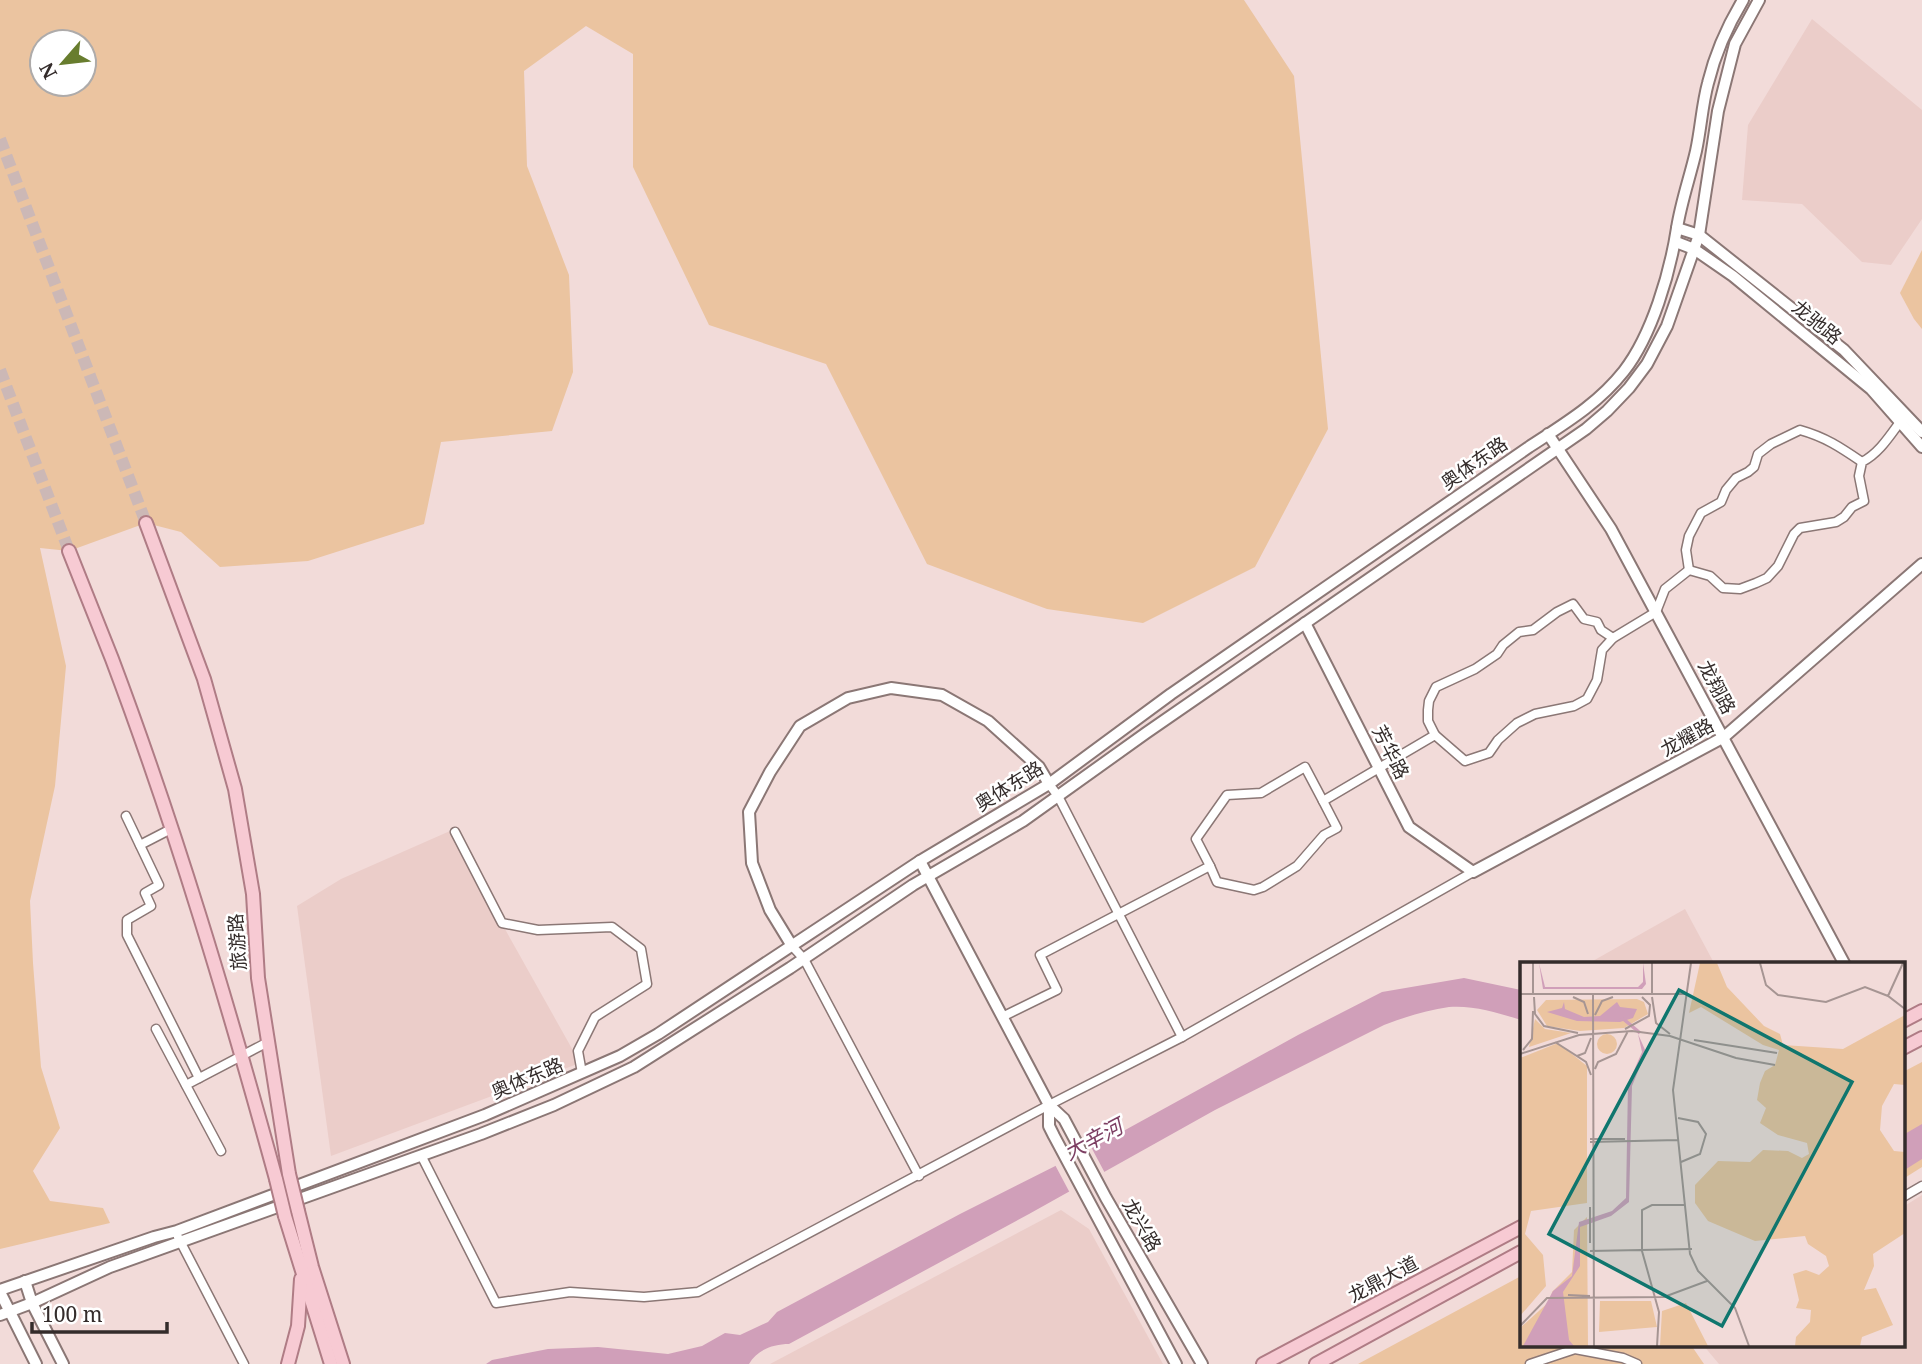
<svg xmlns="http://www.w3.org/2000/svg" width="1922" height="1364" font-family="'Noto Serif','Noto Sans SC',serif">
<rect width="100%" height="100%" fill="#f2dbd9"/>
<g fill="#ebcdc9">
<path d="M1812,19L1922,110V219L1891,265L1862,262L1802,204L1742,200L1748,125Z"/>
<path d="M450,831L580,1063L331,1156L297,906L341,879Z"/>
<path d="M1685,909L1714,963L1591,962Z"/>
<path d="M1922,1195V1364H1719L1703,1345H1903V1207Z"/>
<path d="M1061,1210L1089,1229L1163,1364H770Z"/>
</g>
<g fill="#ebc4a0" fill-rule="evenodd">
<path d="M0,0H1244L1294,76L1328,429L1255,567L1143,623L1047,609L927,564L826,364L709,325L633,167V54L586,26L524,71L527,166L569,275L573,372L552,431L441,442L424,524L308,561L220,567L181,532L146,523L69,551L40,548L66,666L55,786L30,901L33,963L41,1067L60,1128L33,1171L50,1201L103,1208L110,1223L0,1249ZM42,42H84V84H42Z"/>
<path d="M1922,250V329L1914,319L1900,293Z"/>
<path d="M1922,1062V1167L1903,1179V1072Z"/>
<path d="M1521,1276V1345H1691L1704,1364H1358Z"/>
</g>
<g fill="#d09fb9">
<path d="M1464,978L1521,990V1020C1499,1013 1473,1005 1449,1007C1427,1010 1405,1017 1384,1025L1215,1110L1029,1214L789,1344C773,1344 757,1350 749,1364H486L492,1360L548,1349L598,1347L668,1354L702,1346L725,1333L740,1335L768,1322L777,1312L960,1214L1107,1140L1298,1035L1382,992Z"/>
<path d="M1922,1124V1159L1903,1171V1135Z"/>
</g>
<path fill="#f2dbd9" d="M1090,1145L1106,1175L1071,1195L1054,1163Z"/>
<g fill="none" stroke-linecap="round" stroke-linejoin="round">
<g stroke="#ccb8b6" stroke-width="12" stroke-dasharray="12 6" stroke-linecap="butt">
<path d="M0,139L146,523"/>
<path d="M0,370L69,551"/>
</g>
<defs>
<g id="street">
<path d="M1689,570L1686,550L1689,536L1701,513L1721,502L1726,490L1736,478L1748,472L1754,467L1758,454L1771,444L1800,430C1825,437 1840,447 1862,462"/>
<path d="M1435,735L1428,721V710L1429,701L1436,687L1475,669L1497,654L1503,645L1519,632L1533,630L1557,612L1573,604L1584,619L1597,622L1601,630L1613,638"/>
<path d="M1049,784L1058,796L1182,1037"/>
<path d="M126,816L159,885L145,893L151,906L127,920V935L199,1078"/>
<path d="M455,832L502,923L538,930L612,927L641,949L647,984L595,1017L578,1051L582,1073"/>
<path d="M140,845L171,829"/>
<path d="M1210,866L1217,882L1254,890L1263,887L1297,866L1324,835L1337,828L1323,801"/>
<path d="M792,946L804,959L919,1176"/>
<path d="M1002,1017L1057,990L1040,955L1210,866L1196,839L1227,795L1261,793L1305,767L1323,801L1435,735L1465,761L1489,753L1498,740L1517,723L1535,714L1574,706L1587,699L1597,680L1602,650L1613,638L1656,612L1665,589L1689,570L1710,576L1723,588L1740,589L1756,583L1767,578L1778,566L1794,534L1800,528L1836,522L1844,517L1852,507L1864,501L1859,476L1862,462C1879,453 1889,437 1900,422"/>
<path d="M156,1029L221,1151"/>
<path d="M186,1085L268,1042"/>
<path d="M421,1155L496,1303L570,1292L644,1297L698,1292L1049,1105L1182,1037L1473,872"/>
<path d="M1903,1197L1922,1186"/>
<path d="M178,1237L244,1364"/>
<path d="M1530,1364L1575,1349L1623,1358L1637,1364"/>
</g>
<g id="secondary">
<path d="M1677,228L1699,235L1844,350L1922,432"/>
<path d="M1676,242L1694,249L1733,276L1871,389L1922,447"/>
<path d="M1548,434L1611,529L1844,963"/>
<path d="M1305,623L1409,827L1473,872L1724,737L1922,564"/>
<path d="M920,861L1049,1105L1064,1119L1106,1198L1202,1364"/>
<path d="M792,946L770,910L752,863L749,812L770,772L800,726L848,698L891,688L942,695L988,721L1039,767L1049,784"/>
<path d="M1049,1105V1126L1054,1136L1176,1364"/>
<path d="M25,1281L32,1303L63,1364"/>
<path d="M0,1290L154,1237L177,1231L485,1115L620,1056L658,1034L920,861L1049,784L1171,694L1529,447C1564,424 1598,404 1624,371C1652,335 1670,273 1677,228C1681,202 1690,177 1696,151C1701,128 1702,105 1708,83C1715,54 1728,25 1743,0"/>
<path d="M0,1292L36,1364"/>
<path d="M0,1315L32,1303L110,1267L481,1134L554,1105L634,1067L790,968L913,885L1023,821L1146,733L1586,429L1607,411L1629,388L1647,364L1667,326L1699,235L1718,111L1735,44L1759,0"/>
</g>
<g id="primary">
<path d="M146,523L204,679L235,789L253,894L258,978L289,1174"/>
<path d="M69,551C83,587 98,623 112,659C176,829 228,1004 276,1179"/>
<path d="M1903,1021L1922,1011"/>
<path d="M1903,1048L1922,1038"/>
<path d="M298,1211L312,1267L343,1364"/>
<path d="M285,1216L331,1364"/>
<path d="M288,1364L298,1326L301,1279"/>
<path d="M1263,1364L1521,1227"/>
<path d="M1316,1364L1521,1252"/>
</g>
</defs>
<use href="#street" stroke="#8b7775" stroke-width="11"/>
<use href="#secondary" stroke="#8b7775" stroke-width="14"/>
<use href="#primary" stroke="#af7c85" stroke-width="16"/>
<use href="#street" stroke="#fff" stroke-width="8"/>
<use href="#secondary" stroke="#fff" stroke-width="10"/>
<use href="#primary" stroke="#f7cad3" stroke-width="12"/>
<defs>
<g id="primary-bridge">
<path d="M289,1174L298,1211"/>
<path d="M276,1179L285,1216"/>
</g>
</defs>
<use href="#primary-bridge" stroke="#af7c85" stroke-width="16" stroke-linecap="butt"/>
<use href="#primary-bridge" stroke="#f7cad3" stroke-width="12"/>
</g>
<g text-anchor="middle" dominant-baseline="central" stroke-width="5" stroke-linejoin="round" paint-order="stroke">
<g font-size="19" fill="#342c2b" stroke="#fff">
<text transform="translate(1817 322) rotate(39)">龙驰路</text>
<text transform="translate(1474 463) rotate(-35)">奥体东路</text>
<text transform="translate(1717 687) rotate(62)">龙翔路</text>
<text transform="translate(1687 737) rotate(-29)">龙耀路</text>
<text transform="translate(1391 752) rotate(63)">芳华路</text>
<text transform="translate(1009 786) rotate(-32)">奥体东路</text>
<text transform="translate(237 942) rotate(-94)">旅游路</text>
<text transform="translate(527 1078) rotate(-23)">奥体东路</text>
<text transform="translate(1142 1225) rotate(60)">龙兴路</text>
<text transform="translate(1383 1279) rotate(-28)">龙鼎大道</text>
</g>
<g font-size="21" font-style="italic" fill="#7d3f63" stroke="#fff">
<text transform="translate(1093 1139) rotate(-28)">大辛河</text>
</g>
</g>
<g transform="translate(1520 962)">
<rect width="385" height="385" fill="#f2dbd9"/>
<path d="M180,1H197L207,25L244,64L260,72L263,83L323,87L385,53V123L374,122L362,144L360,168L374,189L385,190V271L353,292L354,304L344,328L356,326L373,363L342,375L340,384H275L276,375L290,360L291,348L276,346L279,338L273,312L286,308L299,313L309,304L306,294L288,282L285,274L235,279L188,259L175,241V223L198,199L230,200L243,188L268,189L282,196L289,192L287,181L258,173L240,161L246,146L237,138L240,121L245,109L255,103L259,88L243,83L181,45L169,51ZM117,37L124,40L128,52L104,66L60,69L27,64L17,48L26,38ZM15,57L25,67L51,71L9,85ZM77 82a10 10 0 1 1 20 0a10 10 0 1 1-20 0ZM38,81L67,104V241L11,249L5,272L23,293L26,324L0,354V96ZM67,255L68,384H0V366L31,338L32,330L52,310L54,268ZM80,339H131L137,365L79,370ZM166,341L188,384H140L142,349Z" fill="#ebc4a0"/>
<path d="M19,1L25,25H118L123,20V1L126,22L122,27H23ZM44,40L45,47L64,55L80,54L97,40L100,45L117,47L113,56L100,60L57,59L27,50L42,46ZM118,72L126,90L112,124L109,240L91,254L60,265V304L43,330L49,378L54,384H3L33,329L52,314L59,260L92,249L106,236L108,122L122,90Z" fill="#d09fb9"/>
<path fill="none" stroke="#d09fb9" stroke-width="3.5" d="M101,55L120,71"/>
<path fill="none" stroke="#a69593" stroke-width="2" d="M13,1V33M132,1V33M171,1L153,128L170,292L178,309L215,346L229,384M240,1L246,23L258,33L306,40L345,25L368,34L385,47M0,32H165M73,32L74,384M368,34L383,1M14,35L15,52L24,64L58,71M53,35L64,40L68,52M132,35L136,61L150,72M75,53L82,39L93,35M105,67L129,54L130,43L122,35M174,78L257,91M35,80L66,100L71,113M3,88L12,77L13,49M0,92L59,73L112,69L150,74L216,96L255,103M57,94L65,91L71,76M75,107L78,100L96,92L108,69M158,156L178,160L186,172L180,192L161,200M70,177H105M70,180L158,178M70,245V281M70,289L172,287M48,333L70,334M0,364L27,336L144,335L187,319M137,384L139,350L122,289V248L132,243H164"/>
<path fill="#0f766e" fill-opacity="0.15" stroke="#0f766e" stroke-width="3.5" d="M159,28L332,120L202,364L29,272Z"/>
<rect width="385" height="385" fill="none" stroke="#342c2b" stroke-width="3.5"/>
</g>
<g transform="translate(63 63) rotate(242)"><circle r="33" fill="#ffffff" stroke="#aeabaa" stroke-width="2"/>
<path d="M0-5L12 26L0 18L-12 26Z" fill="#687d2e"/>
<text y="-10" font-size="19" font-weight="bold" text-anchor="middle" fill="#342c2b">N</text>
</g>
<path d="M32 1322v10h135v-10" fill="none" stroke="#342c2b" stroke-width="3.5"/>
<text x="42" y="1322" font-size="21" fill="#342c2b" stroke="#ffffff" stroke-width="5" paint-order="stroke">100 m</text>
</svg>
